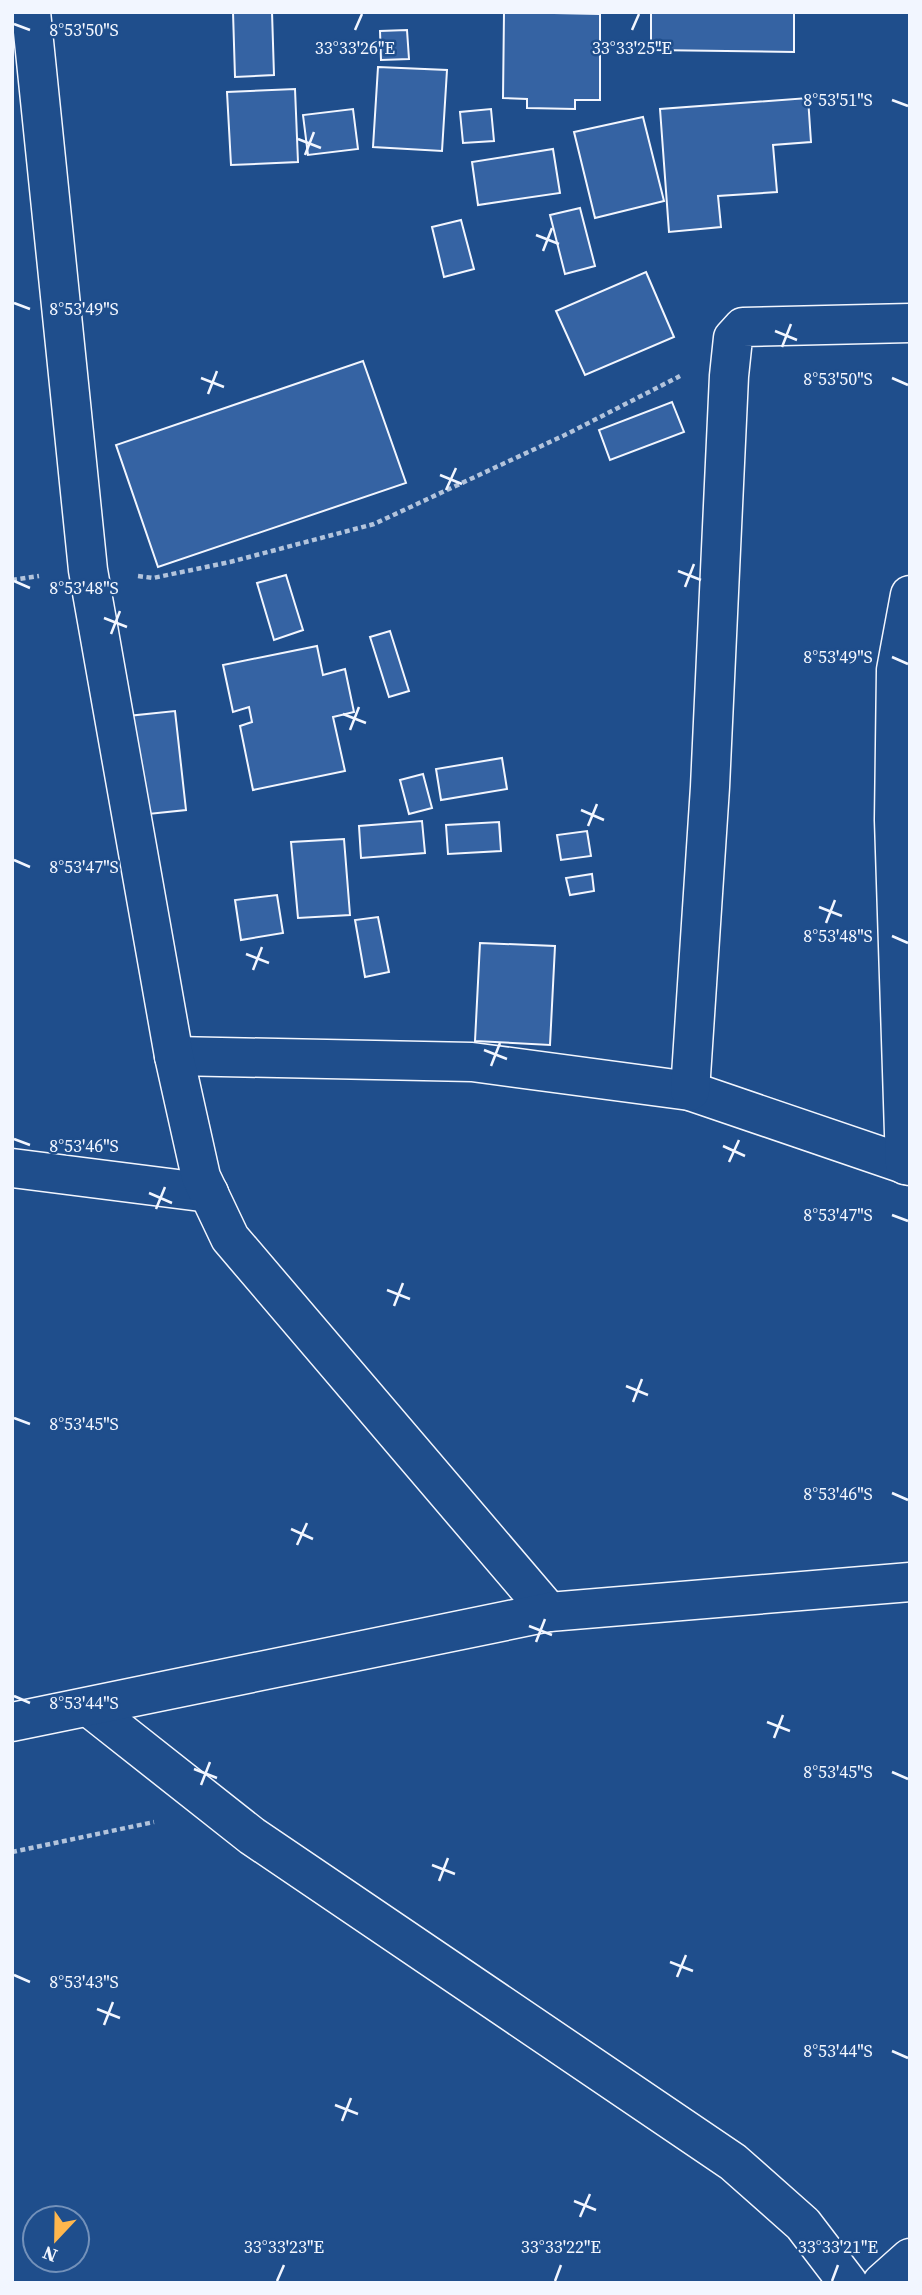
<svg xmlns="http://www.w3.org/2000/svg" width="922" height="2295" font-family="'Source Serif 4',serif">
<rect width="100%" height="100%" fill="#1f4e8c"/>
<g fill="#3563a3" stroke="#f2f6ff" stroke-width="2">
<path d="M233,12H272L274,75L235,77Z"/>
<path d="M504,12L600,14V100H575V109L527,108V99L503,98Z"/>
<path d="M651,12H794V52L651,50Z"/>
<path d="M407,30L409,59L381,60L380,31Z"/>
<path d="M378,67L447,70L442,151L373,147Z"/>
<path d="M295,89L298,162L231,165L227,92Z"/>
<path d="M808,98L811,142L773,145L777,192L718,196L721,227L669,232L660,109Z"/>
<path d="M353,109L358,149L308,155L303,115Z"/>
<path d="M491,109L494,141L463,143L460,112Z"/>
<path d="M643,117L664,201L595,218L574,132Z"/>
<path d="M553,149L560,193L478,205L472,162Z"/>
<path d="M580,208L595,266L565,274L550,215Z"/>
<path d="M461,220L474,269L444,277L432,227Z"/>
<path d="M646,272L674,337L585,375L556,311Z"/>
<path d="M363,361L406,483L158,567L116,445Z"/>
<path d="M672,402L684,432L610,460L599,430Z"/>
<path d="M286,575L303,630L274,640L257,583Z"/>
<path d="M390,631L409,691L389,697L370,637Z"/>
<path d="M317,646L323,675L345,669L354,712L333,717L345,771L253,790L240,726L252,722L249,707L233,712L223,665Z"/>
<path d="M175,711L186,810L139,815L128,716Z"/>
<path d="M502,758L507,789L441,800L436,769Z"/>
<path d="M423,774L432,808L409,814L400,780Z"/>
<path d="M422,821L425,853L361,858L359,826Z"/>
<path d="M499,822L501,851L448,854L446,825Z"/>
<path d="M587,831L591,856L561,860L557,835Z"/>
<path d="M344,839L350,915L298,918L291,842Z"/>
<path d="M592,874L594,891L570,895L566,878Z"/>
<path d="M277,895L283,933L241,940L235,900Z"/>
<path d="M378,917L389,972L365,977L355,920Z"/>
<path d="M480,943L555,946L550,1045L475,1041Z"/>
</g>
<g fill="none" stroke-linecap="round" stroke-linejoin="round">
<defs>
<g id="street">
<path d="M174,1056L472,1062L690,1091L910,1166"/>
<path d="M690,1091L710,787L729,376L733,338L743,327L910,323"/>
<path d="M905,1165L894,820L896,670L910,595"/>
<path d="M12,1168L209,1193"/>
<path d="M90,1708L252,1836L733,2162L803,2224L848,2283"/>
<path d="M882,2283L910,2258"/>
</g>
<path id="secondary" d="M31,12L88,570L174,1056L201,1177L230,1238L549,1612"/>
<path id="highway" d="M12,1722L549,1612L910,1582"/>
</defs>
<use href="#street" stroke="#f2f6ff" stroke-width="41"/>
<use href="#secondary" stroke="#f2f6ff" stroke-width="41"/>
<use href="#highway" stroke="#f2f6ff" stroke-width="41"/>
<g stroke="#b3c4dc" stroke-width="4.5" stroke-dasharray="5 3.5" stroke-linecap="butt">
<path d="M138,576L153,578L230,562L374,524L567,434L680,376"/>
<path d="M12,580L39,576"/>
<path d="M12,1852L154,1822"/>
</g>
<use href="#street" stroke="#1f4e8c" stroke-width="38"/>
<use href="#secondary" stroke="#1f4e8c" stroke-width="38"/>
<use href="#highway" stroke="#1f4e8c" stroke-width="38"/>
</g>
<path fill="none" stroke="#f2f6ff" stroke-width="2.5" d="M14,24L30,30M355,30L362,14M632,30L639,14M892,100L908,106M298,139L321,148M305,155L314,132M536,235L559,244M543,251L552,228M14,303L30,309M775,331L797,340M782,347L791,324M201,378L224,387M892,378L908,385M208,394L217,371M440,475L462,484M446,490L456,468M678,571L701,580M14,581L30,588M685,587L694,564M104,618L127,627M111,634L120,611M892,657L908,664M343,714L366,723M350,730L359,707M581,810L604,820M588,826L597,804M14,860L30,867M819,907L842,916M826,923L835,900M892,936L908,943M246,954L269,963M253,970L262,947M484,1050L507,1059M491,1066L500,1043M14,1139L30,1145M723,1146L745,1156M729,1162L739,1140M149,1193L172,1203M156,1209L165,1187M892,1215L908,1221M387,1290L410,1299M394,1306L403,1283M626,1386L648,1395M633,1402L642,1379M14,1418L30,1424M892,1493L908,1500M291,1529L313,1539M297,1545L307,1523M529,1626L552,1635M536,1642L545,1619M14,1696L30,1703M767,1722L790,1731M774,1738L783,1715M194,1769L217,1778M892,1772L908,1779M201,1785L210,1762M432,1865L455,1874M439,1881L448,1858M670,1962L693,1971M14,1975L30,1982M677,1977L686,1955M97,2009L120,2018M104,2025L113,2002M892,2051L908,2058M335,2105L358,2114M342,2121L351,2098M574,2201L596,2210M580,2217L590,2194M277,2281L284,2265M555,2281L561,2265M832,2281L838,2265"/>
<g font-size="18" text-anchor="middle" fill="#f2f6ff" stroke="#1f4e8c" stroke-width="5" stroke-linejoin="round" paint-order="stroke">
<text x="84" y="36">8°53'50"S</text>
<text x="355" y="54">33°33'26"E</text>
<text x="632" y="54">33°33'25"E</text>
<text x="838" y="106">8°53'51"S</text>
<text x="84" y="315">8°53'49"S</text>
<text x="838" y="385">8°53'50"S</text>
<text x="84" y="594">8°53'48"S</text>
<text x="838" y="663">8°53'49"S</text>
<text x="84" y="873">8°53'47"S</text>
<text x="838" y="942">8°53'48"S</text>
<text x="84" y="1152">8°53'46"S</text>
<text x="838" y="1221">8°53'47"S</text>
<text x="84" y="1430">8°53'45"S</text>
<text x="838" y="1500">8°53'46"S</text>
<text x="84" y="1709">8°53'44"S</text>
<text x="838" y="1778">8°53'45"S</text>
<text x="84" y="1988">8°53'43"S</text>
<text x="838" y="2057">8°53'44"S</text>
<text x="284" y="2253">33°33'23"E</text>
<text x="561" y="2253">33°33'22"E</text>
<text x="838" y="2253">33°33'21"E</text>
</g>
<rect width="922" height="2295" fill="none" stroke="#f2f6ff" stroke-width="28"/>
<g transform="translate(56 2239) rotate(202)"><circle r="33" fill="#1f4e8c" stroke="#7391ba" stroke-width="2"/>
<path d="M0-5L12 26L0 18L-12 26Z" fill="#ffb74d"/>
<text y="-10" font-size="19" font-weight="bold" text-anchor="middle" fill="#f2f6ff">N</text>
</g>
</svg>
